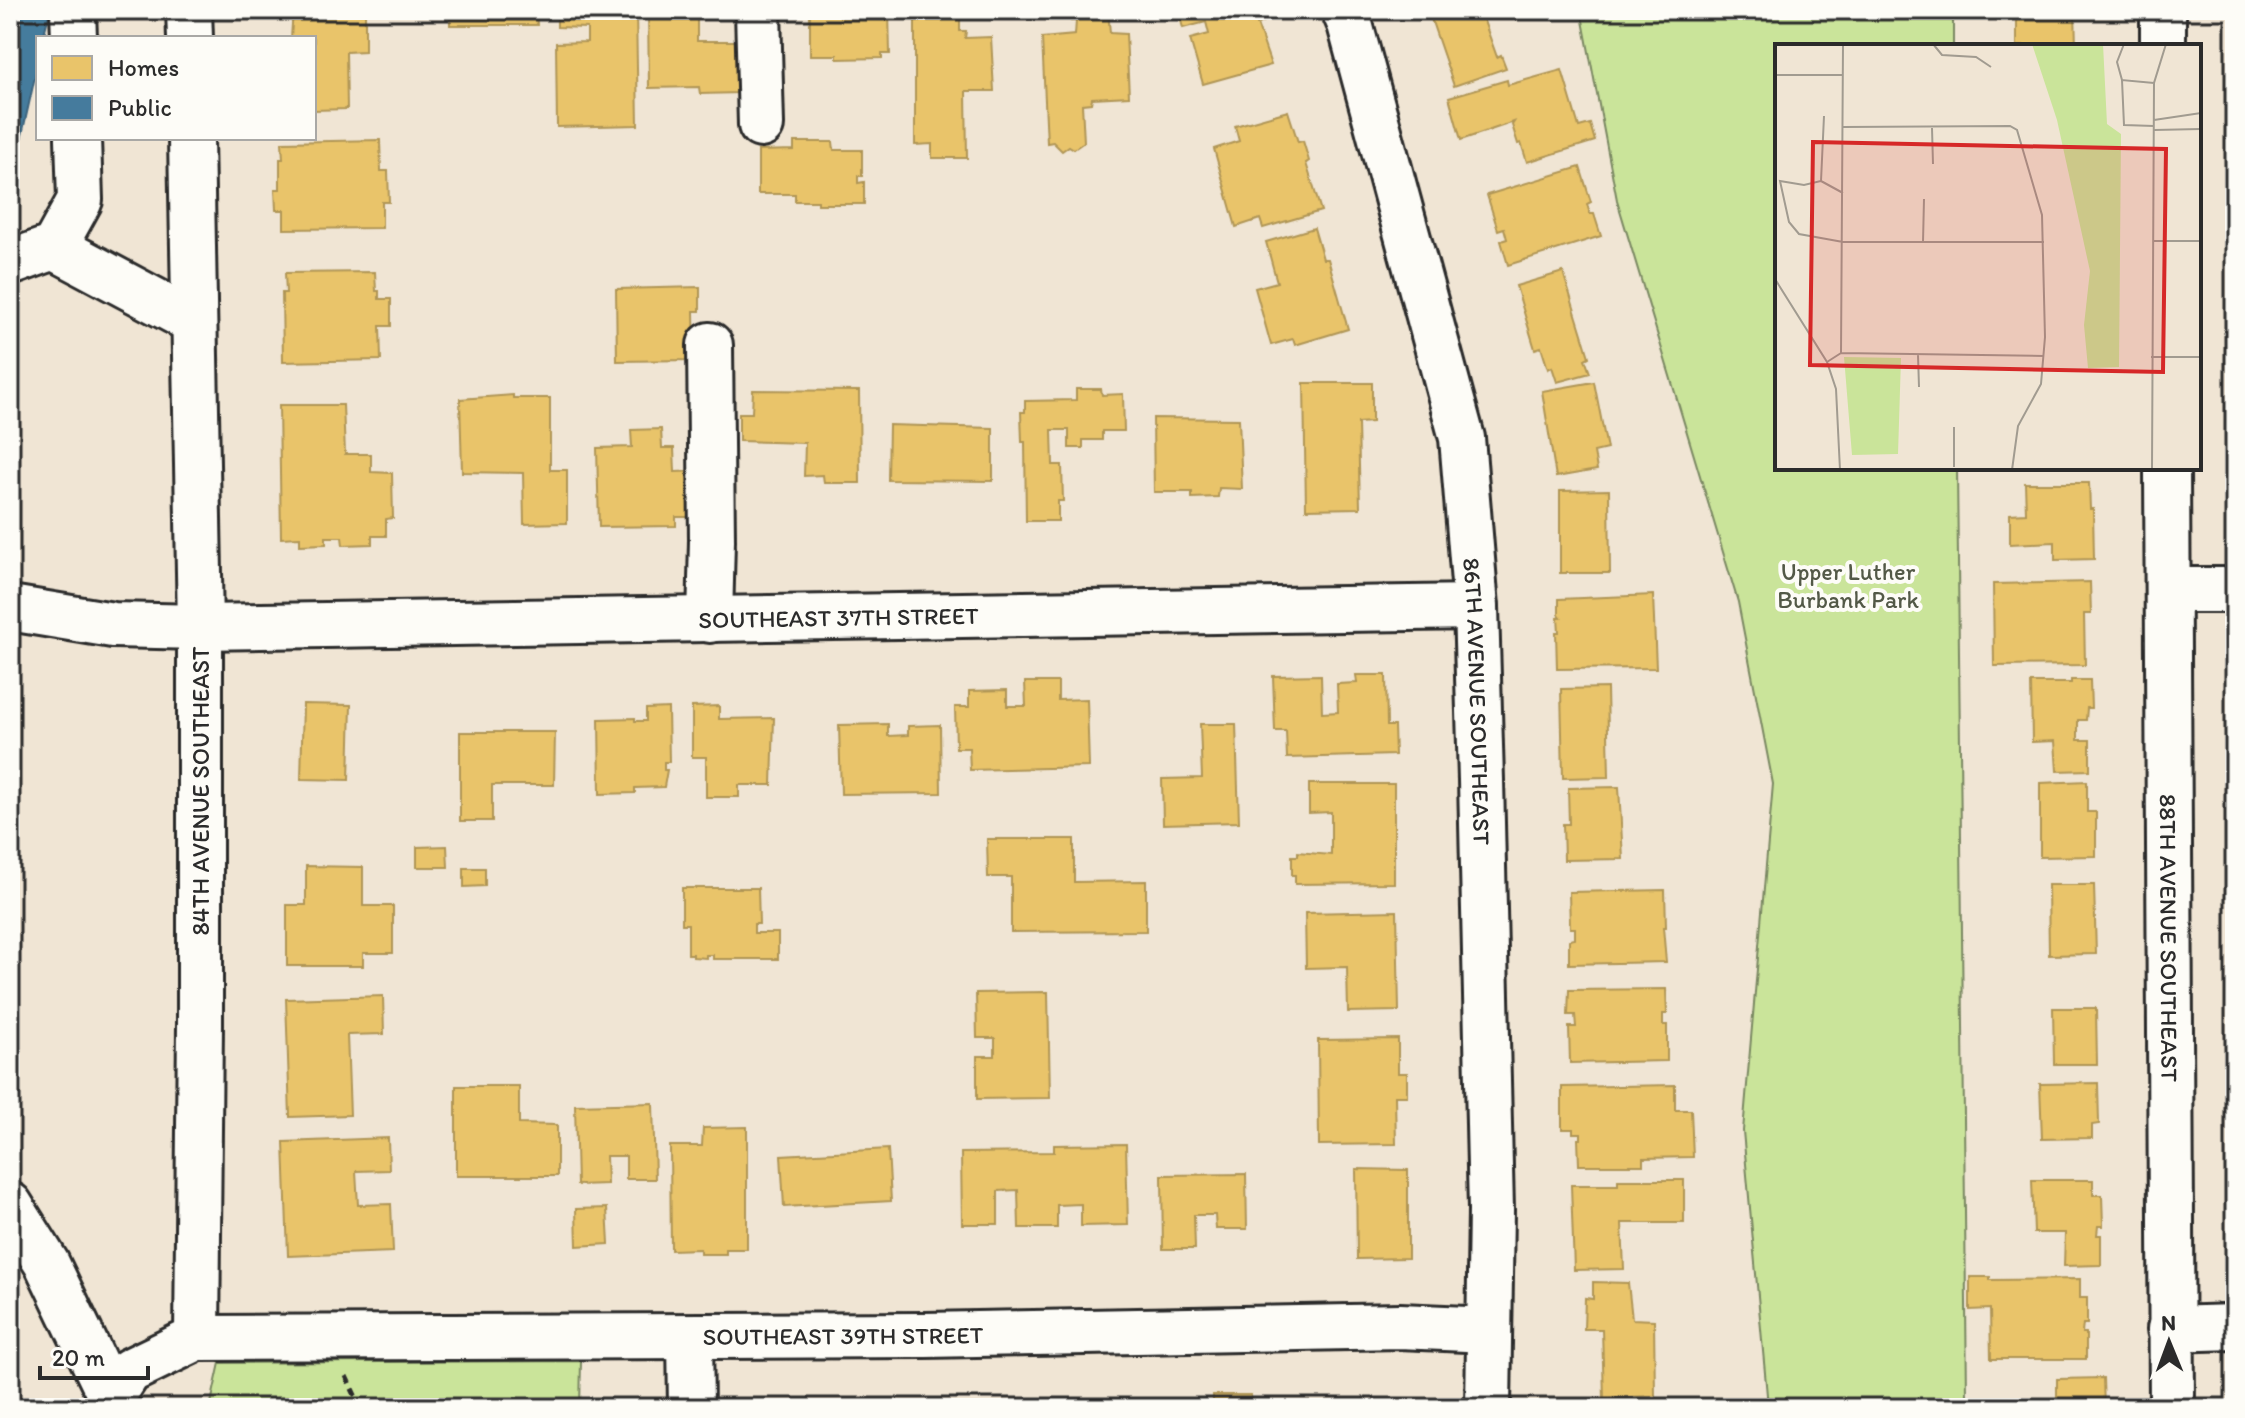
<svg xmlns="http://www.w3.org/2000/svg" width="2245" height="1418" font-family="Itim,sans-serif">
<rect width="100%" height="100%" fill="#f0e5d4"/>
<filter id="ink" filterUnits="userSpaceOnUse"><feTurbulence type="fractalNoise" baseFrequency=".0125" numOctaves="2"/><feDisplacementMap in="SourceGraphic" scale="16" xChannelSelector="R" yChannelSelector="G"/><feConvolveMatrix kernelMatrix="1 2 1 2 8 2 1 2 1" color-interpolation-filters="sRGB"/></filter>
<g filter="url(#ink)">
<g fill="#cae49a" stroke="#7a8862" stroke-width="2">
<path d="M1581,10H1953V46H1777V468H1957L1967,1397L1768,1406L1743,1131L1773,784L1738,602L1617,200Z"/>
<path d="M581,1361L580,1408H210L220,1363Z"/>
</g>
<g fill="#e9c46a" stroke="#b09657" stroke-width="2">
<path d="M293,10H348V12L365,13V51L346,52L347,109L314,110V38H291Z"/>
<path d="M450,10H536L537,25H450Z"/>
<path d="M557,10H636L638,125L557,127L556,43L587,42V28L557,27Z"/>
<path d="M648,10H697V41H738L740,93L700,94L699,87L649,88Z"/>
<path d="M793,10H889L890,54H882V58L837,59V55H810V13L793,14Z"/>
<path d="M915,10H960V31H966L965,38L991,37L994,91H966L967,158H932V144L915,145Z"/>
<path d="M1070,10H1108L1110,33L1126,34L1129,96L1092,98L1091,103L1082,104L1084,142L1074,149L1069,146L1062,151L1053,142L1047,143L1042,38L1075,35L1076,21H1071Z"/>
<path d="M1178,10H1260L1263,22L1257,24L1271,65L1203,84L1190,39L1209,34L1206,22L1183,28Z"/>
<path d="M1428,10H1480L1497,57L1501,55L1506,68L1454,86Z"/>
<path d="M2017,10H2075L2076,46H2017Z"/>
<path d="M1562,70L1579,127L1590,124L1595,141L1527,162L1521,143L1518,144L1512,125L1514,122L1461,140L1449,97L1507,80L1508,85Z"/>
<path d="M1288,111L1298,142L1303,141L1309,161L1306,163L1321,211L1263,228L1260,219L1236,227L1214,149L1239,141L1235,126Z"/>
<path d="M380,140L381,171H388L389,202H382V228L284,229V210H276L275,189H280V159H283L282,142Z"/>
<path d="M794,142H833L834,150H862V176H858V183L864,182V204H818V201H795V194H758V151L794,150Z"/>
<path d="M1580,167L1591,202L1587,204L1590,214H1594L1601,236L1508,265L1501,241L1507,239L1504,228L1498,230L1487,195Z"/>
<path d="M1314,228L1323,259H1328L1348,329L1295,345L1293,339L1271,345L1255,288L1277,282L1266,242Z"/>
<path d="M375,272L376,291H379V299H391V326H380L381,360L283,362L282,293H286L285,273Z"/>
<path d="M1563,272L1589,357L1585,359L1590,373L1557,382L1552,367L1548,369L1541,347L1535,349L1516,286Z"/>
<path d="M700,287V311H694L695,360L617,361L616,289Z"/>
<path d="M1594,382L1607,449L1594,452L1597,470L1556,477L1542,391Z"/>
<path d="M1304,383H1372V422L1358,423L1360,508L1306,509Z"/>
<path d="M1076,389H1101L1102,395L1123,394L1124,431H1102V440H1083V448H1069V430H1052L1053,465H1062L1063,501H1058V521H1026L1025,442H1022L1021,412H1025V401L1076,400Z"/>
<path d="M753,390L859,391L860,483H824L823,475L804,476L805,443L739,441V413H752Z"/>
<path d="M513,395V398H550V470H567V523L524,524L523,473L462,472L460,399Z"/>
<path d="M279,405H343L345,454H371V472L392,473L393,518L386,519V536H372V544L343,545L342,537H326V544L300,545V537L281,538Z"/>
<path d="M1153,418L1239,419L1242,489L1219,488L1218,497L1192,498V492H1154Z"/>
<path d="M889,425L993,428V481L888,480Z"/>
<path d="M661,429L662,448H674L675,472L700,471L701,517H676V526L599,527L597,448L632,447L631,430Z"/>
<path d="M2025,483H2089L2090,509H2093L2094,559L2055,560V542L2010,544V514L2026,513Z"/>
<path d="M1609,490L1610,573H1560V491Z"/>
<path d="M2090,582L2091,614H2084L2085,665L1994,666L1993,584Z"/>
<path d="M1653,595L1656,668L1557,669L1556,632H1559L1558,617H1561L1559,614V599Z"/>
<path d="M1321,675L1322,713L1338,712L1337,684L1357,683L1356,675H1386L1387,726H1394L1395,755L1287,758L1286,731H1275L1273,676Z"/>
<path d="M2071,680H2090L2091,708H2087L2086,720H2078V740H2090V770L2057,771L2055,741L2032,742L2031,683H2071Z"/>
<path d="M1025,682H1058V700L1087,699L1089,767L970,770L969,748H956L955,707H969V691L1007,690V706H1026Z"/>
<path d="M1607,688L1609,777L1563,778L1561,689Z"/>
<path d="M303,704L351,705L349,780L301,779Z"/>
<path d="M719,706V719L774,718L772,785H739V797H706V757H692V707Z"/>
<path d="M668,708L669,762H664V770H667L664,787L635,788V793L600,794L599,719L635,718V721H646V709Z"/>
<path d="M888,724V736L908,735V726L940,725L941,793L841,794L839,725Z"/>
<path d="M1200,724H1236L1239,822L1163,824L1162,779L1202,778Z"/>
<path d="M460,732H555L554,785H492V821H460Z"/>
<path d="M2087,781V812H2096V856L2040,857V783Z"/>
<path d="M1309,784H1394V883L1295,884V875H1292V856H1298V852L1331,855V812L1309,813Z"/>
<path d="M1619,787L1623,859L1564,860L1563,824H1569L1568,788Z"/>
<path d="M987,839H1074V882L1146,881V931L1011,932V877H988Z"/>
<path d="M447,846L448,867H417V847Z"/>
<path d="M306,866L363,867V906H393V953H363V966H287V905H306Z"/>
<path d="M464,868H485V886L464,887Z"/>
<path d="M2048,885H2094L2096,954L2049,955Z"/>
<path d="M682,888H758L759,924H754V933H778V959H713V955H706V958L693,957V954H688V924H682Z"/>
<path d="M1665,890L1666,927H1663L1666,962L1569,964V940L1575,939V928H1570L1569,892Z"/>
<path d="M1397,911L1399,1011L1348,1012L1347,967L1306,968L1305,913Z"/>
<path d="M1666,989L1667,1014H1663V1025H1667V1061L1570,1063L1569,1027H1576L1575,1015H1568L1569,990Z"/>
<path d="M1048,992L1050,1098L977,1099V1056H995V1038H977L976,993Z"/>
<path d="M383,996L384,1034L347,1035L350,1115L290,1117L286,999Z"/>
<path d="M2053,1008H2096L2097,1064H2054Z"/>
<path d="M1398,1039V1073H1407V1096H1395L1396,1144L1319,1145L1318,1040Z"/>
<path d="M2098,1083L2099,1124L2092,1125V1138L2042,1139L2040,1084Z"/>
<path d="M1675,1085V1110H1691L1693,1157L1643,1158V1165H1579L1578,1139H1581V1133H1573V1129H1562V1087Z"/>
<path d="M456,1086H519V1124L557,1125V1176H456Z"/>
<path d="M653,1103L655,1179H626V1156H606L607,1184L577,1185L575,1105Z"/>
<path d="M747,1127V1249H726V1254H700V1249L671,1250L670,1146H702L703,1128Z"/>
<path d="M388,1138L389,1170L356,1171L358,1205L391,1204L393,1252L288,1256L284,1142Z"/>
<path d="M1126,1144L1128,1225L1081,1226V1204L1057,1205V1228H1019L1018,1190L998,1191V1224H962L961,1153L1054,1152V1145Z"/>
<path d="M888,1149L891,1201L784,1207L781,1155Z"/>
<path d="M1356,1169L1408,1170V1258L1357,1259Z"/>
<path d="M1246,1174L1247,1229H1216L1215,1215H1194L1195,1249H1163L1162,1175Z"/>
<path d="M1618,1180H1684V1223H1622L1624,1269L1574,1270L1571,1185H1618Z"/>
<path d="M2032,1180H2093V1195H2102L2103,1226H2098L2097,1235H2101V1265L2064,1266L2065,1233H2034Z"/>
<path d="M607,1208L609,1244L577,1246L576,1209Z"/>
<path d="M1970,1277H1990V1280L2080,1279V1298H2087V1324H2083L2082,1333H2086V1359H1991L1990,1309L1970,1310Z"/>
<path d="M1593,1282L1628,1283L1632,1319L1654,1320L1655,1396L1604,1398L1602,1329H1584L1585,1298L1593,1299Z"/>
<path d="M2103,1378L2104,1408H2057V1379Z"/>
<rect x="1213" y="1395" width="38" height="13"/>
<path d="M1393,1405V1408H1302V1407Z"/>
</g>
<path fill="#457b9d" stroke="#3d637b" stroke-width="2" d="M10,10H39L49,14L43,38H38V63L14,171L10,169Z"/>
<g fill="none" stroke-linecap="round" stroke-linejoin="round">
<defs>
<g id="minor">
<path d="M73,10L74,38"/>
<path d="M189,10L190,38"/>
<path d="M758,10L761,125"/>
<path id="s1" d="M1344,10L1350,24L1462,438L1476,607L1481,780L1491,1210L1488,1408"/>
<path d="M2163,10V46"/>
<path d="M54,247L193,321"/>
<path d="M10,263L54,247L80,200L78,138"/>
<path d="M710,345L712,540L710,620"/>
<path id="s2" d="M2167,468L2172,1408"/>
<path d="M2168,590H2235"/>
<path id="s3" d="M10,608L113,625L200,627L1476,607"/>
<path d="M2170,1329L2235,1327"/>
<path d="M690,1337L691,1408"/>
<path id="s4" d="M197,1338L926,1335L1400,1326L1489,1330"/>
<path d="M112,1397L129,1371L197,1338L200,1025V627L191,138"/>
</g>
<path id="major" d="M10,1205L47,1264L116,1408"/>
</defs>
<use href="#minor" stroke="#2b2b2b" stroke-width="50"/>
<use href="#major" stroke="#2b2b2b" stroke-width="50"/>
<path stroke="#2b2b2b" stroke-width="5" stroke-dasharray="8 6" stroke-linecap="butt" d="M346,1376L361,1408"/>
<use href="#minor" stroke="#fdfcf7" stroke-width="44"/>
<use href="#major" stroke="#fdfcf7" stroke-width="44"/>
</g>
</g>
<g text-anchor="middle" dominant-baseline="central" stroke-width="8" stroke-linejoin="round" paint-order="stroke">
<g font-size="24" fill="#535947" stroke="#fdfcf7">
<text x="1848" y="571">Upper Luther<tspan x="1848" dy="28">Burbank Park</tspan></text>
</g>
<g font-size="24" fill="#2b2b2b" stroke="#fdfcf7">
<text stroke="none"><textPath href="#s3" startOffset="830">SOUTHEAST 37TH STREET</textPath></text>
<text stroke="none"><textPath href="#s1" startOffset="708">86TH AVENUE SOUTHEAST</textPath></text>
<text transform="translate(200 791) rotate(-90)">84TH AVENUE SOUTHEAST</text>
<text stroke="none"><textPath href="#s2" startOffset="470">88TH AVENUE SOUTHEAST</textPath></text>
<text stroke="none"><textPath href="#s4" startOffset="646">SOUTHEAST 39TH STREET</textPath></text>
</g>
</g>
<g transform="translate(1775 44)">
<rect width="426" height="426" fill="#f0e5d4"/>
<path d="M257,0H328L332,80L346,90L344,323L313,324L309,281L315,227L282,76ZM69,313L126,314L123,410L77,411Z" fill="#cae49a"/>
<path fill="none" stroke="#a19b90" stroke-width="2" d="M158,0L167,11L201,13L216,23M0,31H68M347,36L342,18L349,0M379,39L347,36L349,81L379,82M49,72L46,137L29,141L5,137L14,178L24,190L68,198H269M379,76L426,69M68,83L235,82L242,86L267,171L270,293L266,340L243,382L237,426M157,84L158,120M379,86L426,85M46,137L68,149M378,197H426M148,198L149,155M0,235L52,318L61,345L65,426M66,309L269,312M143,311L144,343M376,313H426M52,318L66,309L68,0M179,383V423M0,425H426M377,426L379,39L391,0"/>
<path fill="#d62828" fill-opacity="0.15" stroke="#d62828" stroke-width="4" d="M38,98L391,105L388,328L35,321Z"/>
<rect width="426" height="426" fill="none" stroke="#2b2b2b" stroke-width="4"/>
</g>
<rect width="2245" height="1418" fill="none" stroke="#fdfcf7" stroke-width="40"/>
<rect x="20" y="20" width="2205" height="1378" fill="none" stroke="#2b2b2b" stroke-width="3" filter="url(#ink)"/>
<rect x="36" y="36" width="280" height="104" fill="#fdfcf7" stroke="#a9a8a5" stroke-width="2"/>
<rect x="52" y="56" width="40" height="24" fill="#e9c46a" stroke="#a9a8a5" stroke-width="2"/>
<text x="108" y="76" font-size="24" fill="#2b2b2b">Homes</text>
<rect x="52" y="96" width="40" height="24" fill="#457b9d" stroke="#a9a8a5" stroke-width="2"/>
<text x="108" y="116" font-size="24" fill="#2b2b2b">Public</text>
<g transform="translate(2169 1342) rotate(359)" stroke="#fdfcf7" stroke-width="6" paint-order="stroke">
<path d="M0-6L14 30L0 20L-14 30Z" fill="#2b2b2b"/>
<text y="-12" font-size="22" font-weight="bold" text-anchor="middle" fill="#2b2b2b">N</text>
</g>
<path d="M40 1366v12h108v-12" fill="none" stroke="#2b2b2b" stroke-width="4"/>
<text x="52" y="1366" font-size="24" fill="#2b2b2b" stroke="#fdfcf7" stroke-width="6" paint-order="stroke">20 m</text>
</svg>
